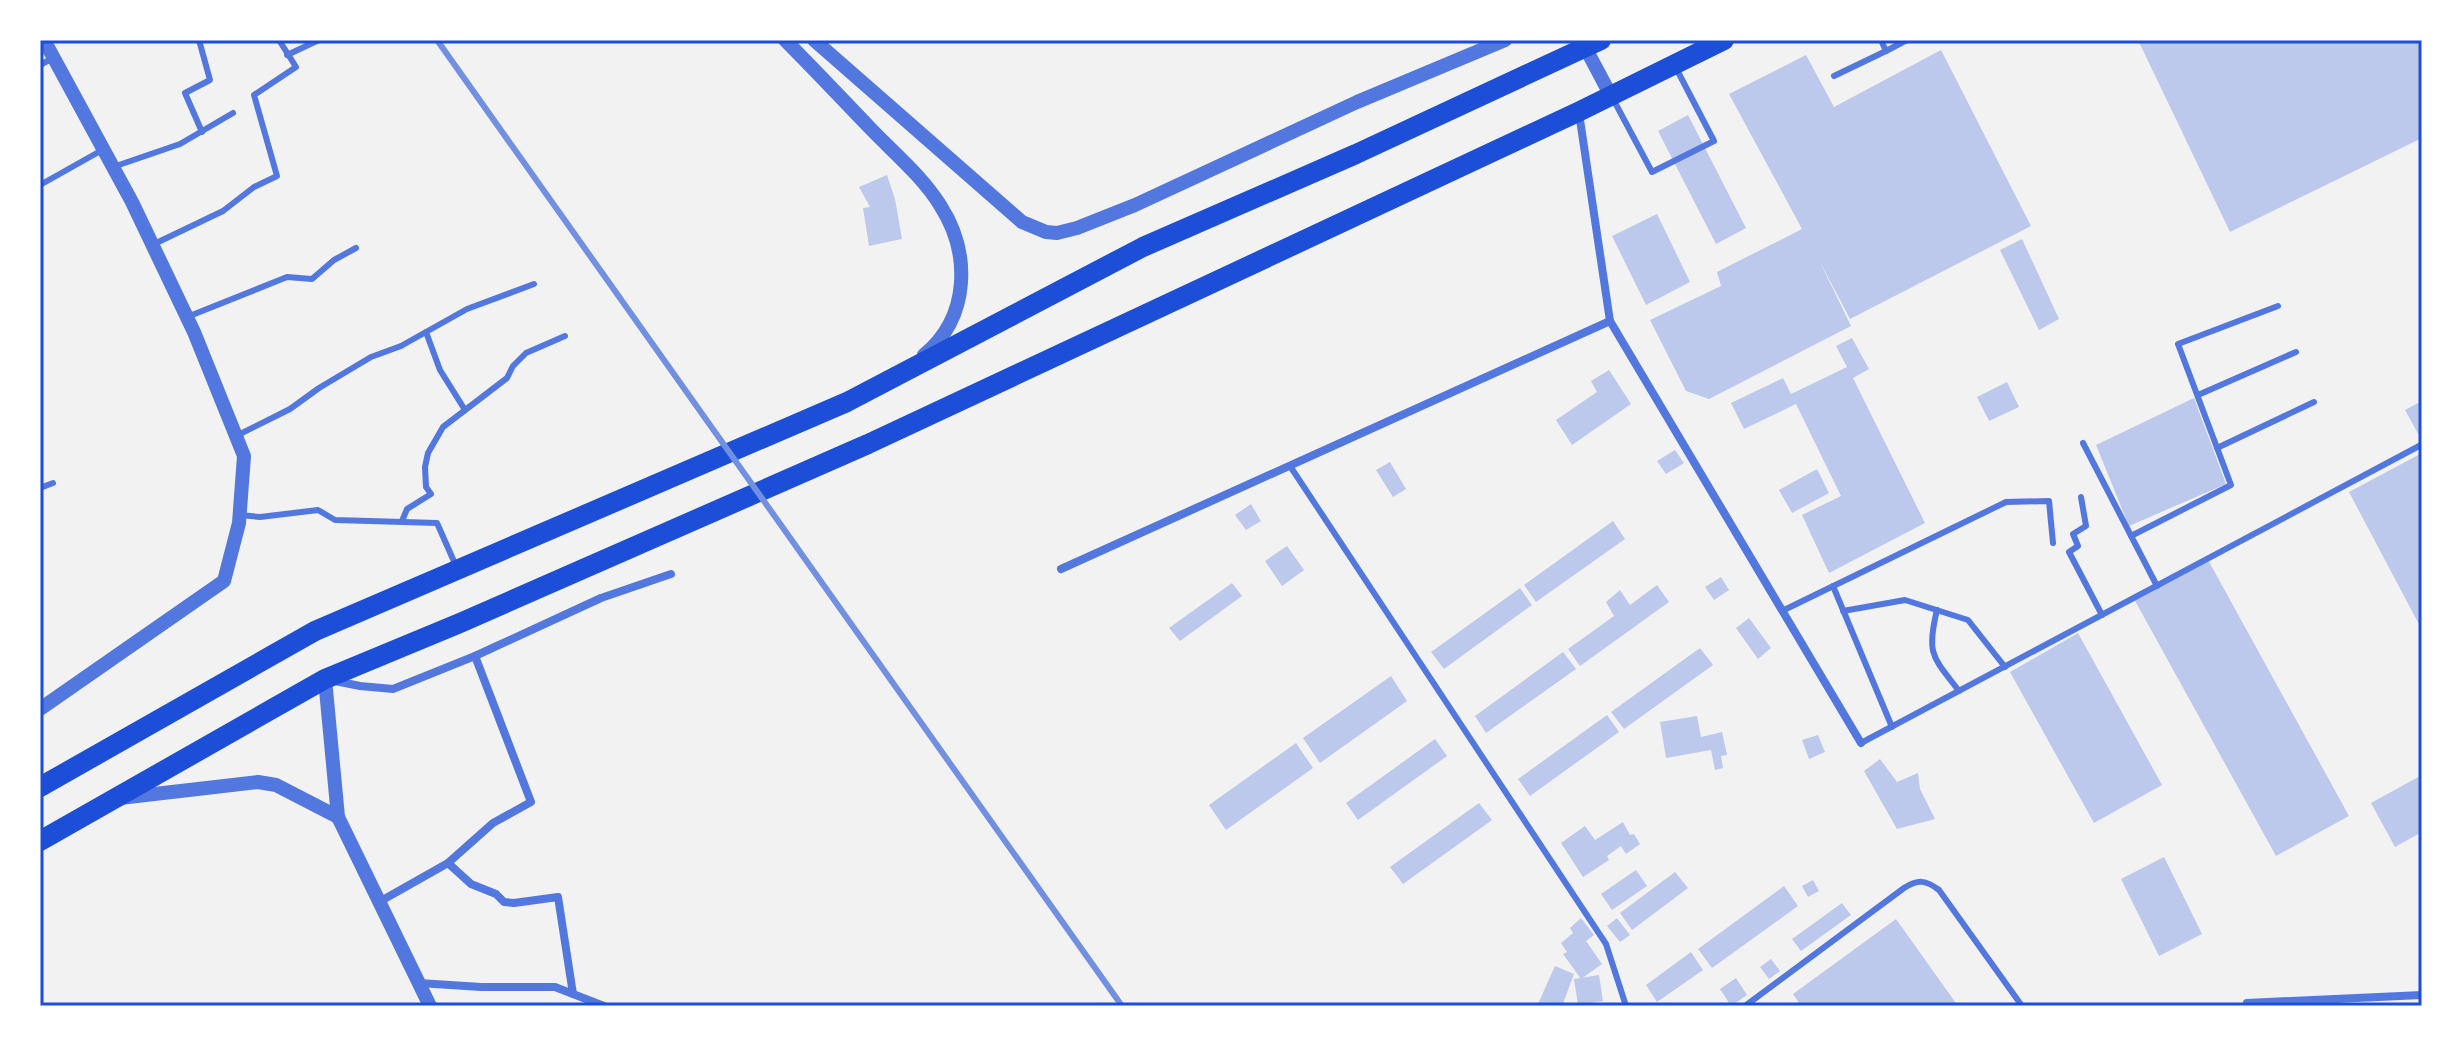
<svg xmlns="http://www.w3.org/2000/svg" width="2462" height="1046" font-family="Cabin,sans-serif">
<rect width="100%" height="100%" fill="#f2f2f2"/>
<g fill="#bdc9ec">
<path d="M2138,40H2422V138L2230,232Z"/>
<path d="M1941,50L2031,226L1850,319L1819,260L1851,326L1709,399L1686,391L1650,320L1721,286L1717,272L1802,229L1729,94L1806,55L1834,107Z"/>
<path d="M1688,115L1746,228L1716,244L1658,131Z"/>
<path d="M887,175L895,199L902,239L869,246L863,208L870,207L859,187Z"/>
<path d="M1657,214L1690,282L1646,305L1612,236Z"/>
<path d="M2022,239L2059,319L2039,330L2000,250Z"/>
<path d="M1852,338L1869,369L1853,378L1925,523L1829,573L1802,515L1841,496L1796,404L1744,429L1731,403L1783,378L1791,394L1847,367L1836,346Z"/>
<path d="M1609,370L1631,404L1572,445L1556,420L1597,392L1591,381Z"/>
<path d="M2007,382L2019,407L1989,421L1977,397Z"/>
<path d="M2194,398L2226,484L2129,526L2096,445Z"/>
<path d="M2422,401V441L2405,410Z"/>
<path d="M1675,450L1684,463L1666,474L1657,461Z"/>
<path d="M2422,453V630L2349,492Z"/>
<path d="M1390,462L1406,489L1393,497L1376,470Z"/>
<path d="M1817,469L1829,493L1792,513L1779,490Z"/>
<path d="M1251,504L1261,521L1246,530L1235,515Z"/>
<path d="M1613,521L1625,539L1536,602L1524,585Z"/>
<path d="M1287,546L1304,570L1282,586L1265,561Z"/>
<path d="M2207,558L2349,816L2276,856L2134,599Z"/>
<path d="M1721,577L1729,590L1714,600L1705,587Z"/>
<path d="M1232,583L1242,596L1180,641L1169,628Z"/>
<path d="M1657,585L1669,602L1580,666L1568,649L1614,616L1606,602L1620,590L1630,605Z"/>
<path d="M1520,588L1532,605L1444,669L1431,652Z"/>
<path d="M1749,618L1771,648L1758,659L1736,628Z"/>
<path d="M2078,633L2162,785L2094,823L2010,672Z"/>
<path d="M1700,648L1713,665L1624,729L1611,712Z"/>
<path d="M1563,652L1576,669L1486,733L1475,716Z"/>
<path d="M1391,676L1407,701L1320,763L1303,738Z"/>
<path d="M1607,715L1619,732L1530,796L1518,779Z"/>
<path d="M1697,716L1701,737L1722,732L1727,755L1721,756L1723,768L1715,770L1711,750L1666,758L1660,722Z"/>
<path d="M1818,735L1825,752L1809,759L1802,740Z"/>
<path d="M1435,739L1447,756L1358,820L1346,803Z"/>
<path d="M1296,743L1313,768L1226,830L1209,805Z"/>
<path d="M1880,759L1897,782L1918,773L1920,789L1935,819L1897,829L1864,771Z"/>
<path d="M2422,775V832L2395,847L2371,803Z"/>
<path d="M1479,803L1492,820L1403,884L1390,867Z"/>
<path d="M1623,822L1630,835L1634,834L1640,844L1626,854L1621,846L1607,856L1609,860L1583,877L1561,843L1585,826L1595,840Z"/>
<path d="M2164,857L2202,934L2159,956L2121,879Z"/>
<path d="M1636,870L1647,886L1612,910L1601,894Z"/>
<path d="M1675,872L1688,888L1632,930L1620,913Z"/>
<path d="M1813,880L1819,891L1808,897L1802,886Z"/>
<path d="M1784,886L1798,906L1712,968L1698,949Z"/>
<path d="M1842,903L1851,915L1801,951L1792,939Z"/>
<path d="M1581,918L1594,935L1586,941L1602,964L1581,979L1563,954L1567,952L1561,943L1573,933L1570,928Z"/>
<path d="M1617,918L1630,935L1620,942L1607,926Z"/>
<path d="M1896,919L1958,1006H1801L1793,994Z"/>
<path d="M1691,952L1703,970L1657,1002L1646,985Z"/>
<path d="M1771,959L1780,971L1769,979L1760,967Z"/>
<path d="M1555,966L1574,974L1562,1006H1543L1538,1004Z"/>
<path d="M1599,975L1603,1001L1578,1005L1574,979Z"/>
<path d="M1736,978L1747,995L1731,1006L1720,989Z"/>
</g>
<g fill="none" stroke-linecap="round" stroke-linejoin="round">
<g stroke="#5277de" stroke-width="6">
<path d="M199,40L210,80L185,93L202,132"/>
<path d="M1886,51L1907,40"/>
<path d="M287,55L319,40"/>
<path d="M40,65L53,58"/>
<path d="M1834,76L1886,51L1881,40"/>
<path d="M1612,97L1652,172L1714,141L1676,68"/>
<path d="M113,167L180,144L233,113"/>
<path d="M40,185L104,149"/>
<path d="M152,245L223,211L254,187L277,176L254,95L296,67L279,40"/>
<path d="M187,317L287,277L312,279L334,260L356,248"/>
<path d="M426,332L440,370L465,410"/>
<path d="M2198,395L2296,352"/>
<path d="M236,436L290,409L319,388L371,357L401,346L467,309L534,284"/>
<path d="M2083,443L2157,586"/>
<path d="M2217,448L2314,402"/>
<path d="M1290,466L1606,944L1626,1006"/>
<path d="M40,488L53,483"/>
<path d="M2081,497L2086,526L2073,534L2078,546L2069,552L2102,615"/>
<path d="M240,515L260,517L318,510L335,520L437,523L456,566"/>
<path d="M402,521L407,509L431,494L426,487L425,467L428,453L443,427L507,378L513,366L526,353L565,336"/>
<path d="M2131,536L2231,485L2178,344L2278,306"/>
<path d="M1833,586L1892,727"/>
<path d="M1937,610C1926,655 1933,657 1959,691"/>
<path d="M1782,611L2006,502L2049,501L2053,543"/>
<path d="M1843,611L1905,600L1968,620L2005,667"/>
<path d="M1861,743L2421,445"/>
<path d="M1745,1006L1904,888C1918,879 1926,880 1939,890L2022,1006"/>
</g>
<g stroke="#5277de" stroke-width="8">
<path d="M1579,113L1610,321L1861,743"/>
<path d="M1061,569L1610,321"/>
<path d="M335,681L360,686L393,689L475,656"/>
<path d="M448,863L471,884L496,894L504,902L514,903L558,897L573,994"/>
<path d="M379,902L448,863L493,823L531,802L475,656L601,598L671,574"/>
<path d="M419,983L481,987H555L604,1006"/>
<path d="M2247,1003L2422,995"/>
</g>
<g stroke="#5277de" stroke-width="14">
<path d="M785,40C814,69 842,99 870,128C894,153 922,176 940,205C971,253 970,317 924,355"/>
<path d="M814,40L1022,222L1046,232L1057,233L1077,228L1135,205L1357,102L1505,40"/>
<path d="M1579,40L1585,47L1611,96"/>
<path d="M325,679L338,817L430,1006"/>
<path d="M40,709L224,581L239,523L244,456L194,332L132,202L44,40"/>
<path d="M120,798L258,782L276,785L338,817"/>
</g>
<g stroke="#1d4ed8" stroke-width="20">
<path d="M40,787L315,631L847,402L1143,247L1356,154L1601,40"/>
<path d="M40,841L325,679L460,623L868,444L1578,112L1724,40"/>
</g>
<path stroke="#7290e2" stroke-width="6" d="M437,40L1122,1006"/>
</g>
<rect width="2462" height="1046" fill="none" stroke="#ffffff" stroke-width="84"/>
<rect x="42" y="42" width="2378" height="962" fill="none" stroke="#1d4ed8" stroke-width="3"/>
</svg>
